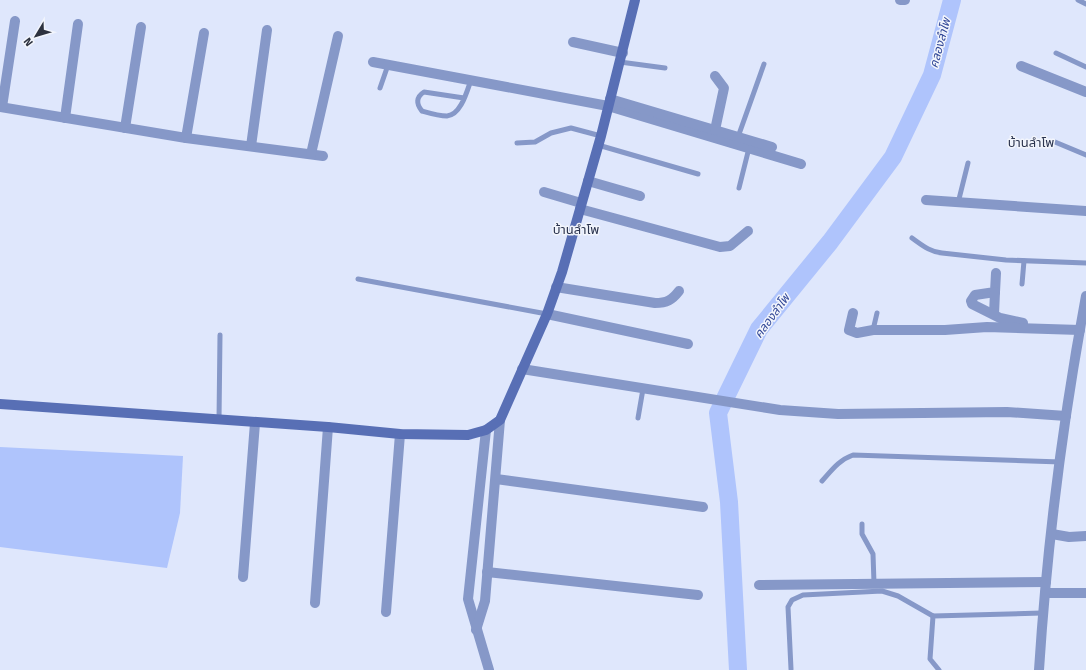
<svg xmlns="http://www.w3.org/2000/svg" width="1086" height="670" font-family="'Fira Sans','Noto Sans Thai',sans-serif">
<rect width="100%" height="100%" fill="#dfe7fc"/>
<path fill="#afc4fc" d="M0,447L183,456L180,513L167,568L0,547Z"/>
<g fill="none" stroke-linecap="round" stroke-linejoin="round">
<path stroke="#afc4fc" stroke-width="18" d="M738,670L729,502L718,413L759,329L830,242L893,157L932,75L952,0"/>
<g stroke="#8698c8" stroke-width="5">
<path d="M1078,0L1086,4"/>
<path d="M1056,53L1086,67"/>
<path d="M620,62L665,68"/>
<path d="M380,88L388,65"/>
<path d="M464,98L424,92C416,97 416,104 422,111C429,113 439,116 447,116C461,115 467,91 471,80"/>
<path d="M738,137L764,64"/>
<path d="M1055,142L1086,155"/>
<path d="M517,143L535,142L551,133L571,128L601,136"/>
<path d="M598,145L698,174"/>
<path d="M739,188L749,148"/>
<path d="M958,203L968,163"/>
<path d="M912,238C922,245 930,252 942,253L1006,260L1086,263"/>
<path d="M358,279L547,314"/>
<path d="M1022,284L1024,261"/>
<path d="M873,330L877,313"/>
<path d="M638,418L643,389"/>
<path d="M219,420L220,335"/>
<path d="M822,481C832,470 839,460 853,455L1061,462"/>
<path d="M862,524V534L873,554L874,583"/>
<path d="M791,669L788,607L792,600L803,595L882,591L898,596L933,616"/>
<path d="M939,670L930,659L933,616L1042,613"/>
</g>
<g stroke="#8698c8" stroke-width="10">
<path d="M900,0H905"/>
<path d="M573,42L623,53"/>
<path d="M373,62L608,106L801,164"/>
<path d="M1021,66L1086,92"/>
<path d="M610,99L772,147"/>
<path d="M0,107L186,138L323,156"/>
<path d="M2,107L15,21"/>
<path d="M65,118L78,24"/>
<path d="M125,128L141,27"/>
<path d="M715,130L724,88L715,76"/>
<path d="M186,138L204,33"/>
<path d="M251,146L267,30"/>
<path d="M311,154L338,36"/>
<path d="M588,181L640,196"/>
<path d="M544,192L581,203"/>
<path d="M926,200L1086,211"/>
<path d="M580,209L720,247L730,246L748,231"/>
<path d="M996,273L995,292L975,295L971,301L972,304L1000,318L1023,323"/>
<path d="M556,287L655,303C667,303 672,300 679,291"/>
<path d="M853,313L849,330L857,333L873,330H945L987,327L1080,330"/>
<path d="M547,314L688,344"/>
<path d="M994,314L995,292"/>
<path d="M522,369L780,410L838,414L1007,412L1066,416"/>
<path d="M486,430L468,599L489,670"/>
<path d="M496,479L703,507"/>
<path d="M1052,534L1069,537L1086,536"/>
<path d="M487,572L698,595"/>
<path d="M243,577L255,423"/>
<path d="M759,585L1046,582"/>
<path d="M1045,593H1086"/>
<path d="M315,603L328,427"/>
<path d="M386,612L400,434"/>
<path d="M476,630L485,601L500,420"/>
<path d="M1039,670C1047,545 1063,419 1086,296"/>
</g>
<path stroke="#586fb5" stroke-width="10" d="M0,404L328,427L400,434L468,435L486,430L500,420L547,314L562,272L601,136L635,0"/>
</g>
<g text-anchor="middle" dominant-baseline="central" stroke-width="3" stroke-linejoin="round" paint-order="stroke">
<g font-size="12" font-style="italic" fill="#304696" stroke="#f2f5fc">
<text transform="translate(940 43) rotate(-75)">คลองลำโพ</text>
<text transform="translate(772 316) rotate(-54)">คลองลำโพ</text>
</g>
<g font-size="13" fill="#2a334e" stroke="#f2f5fc">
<text x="1031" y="142">บ้านลำโพ</text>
<text x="576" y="229">บ้านลำโพ</text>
</g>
</g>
<g transform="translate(36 36) rotate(232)" stroke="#f2f5fc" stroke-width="3" paint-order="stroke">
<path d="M0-3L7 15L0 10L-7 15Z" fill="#2d323f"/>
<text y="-6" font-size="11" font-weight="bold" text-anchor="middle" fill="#2d323f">N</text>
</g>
</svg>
